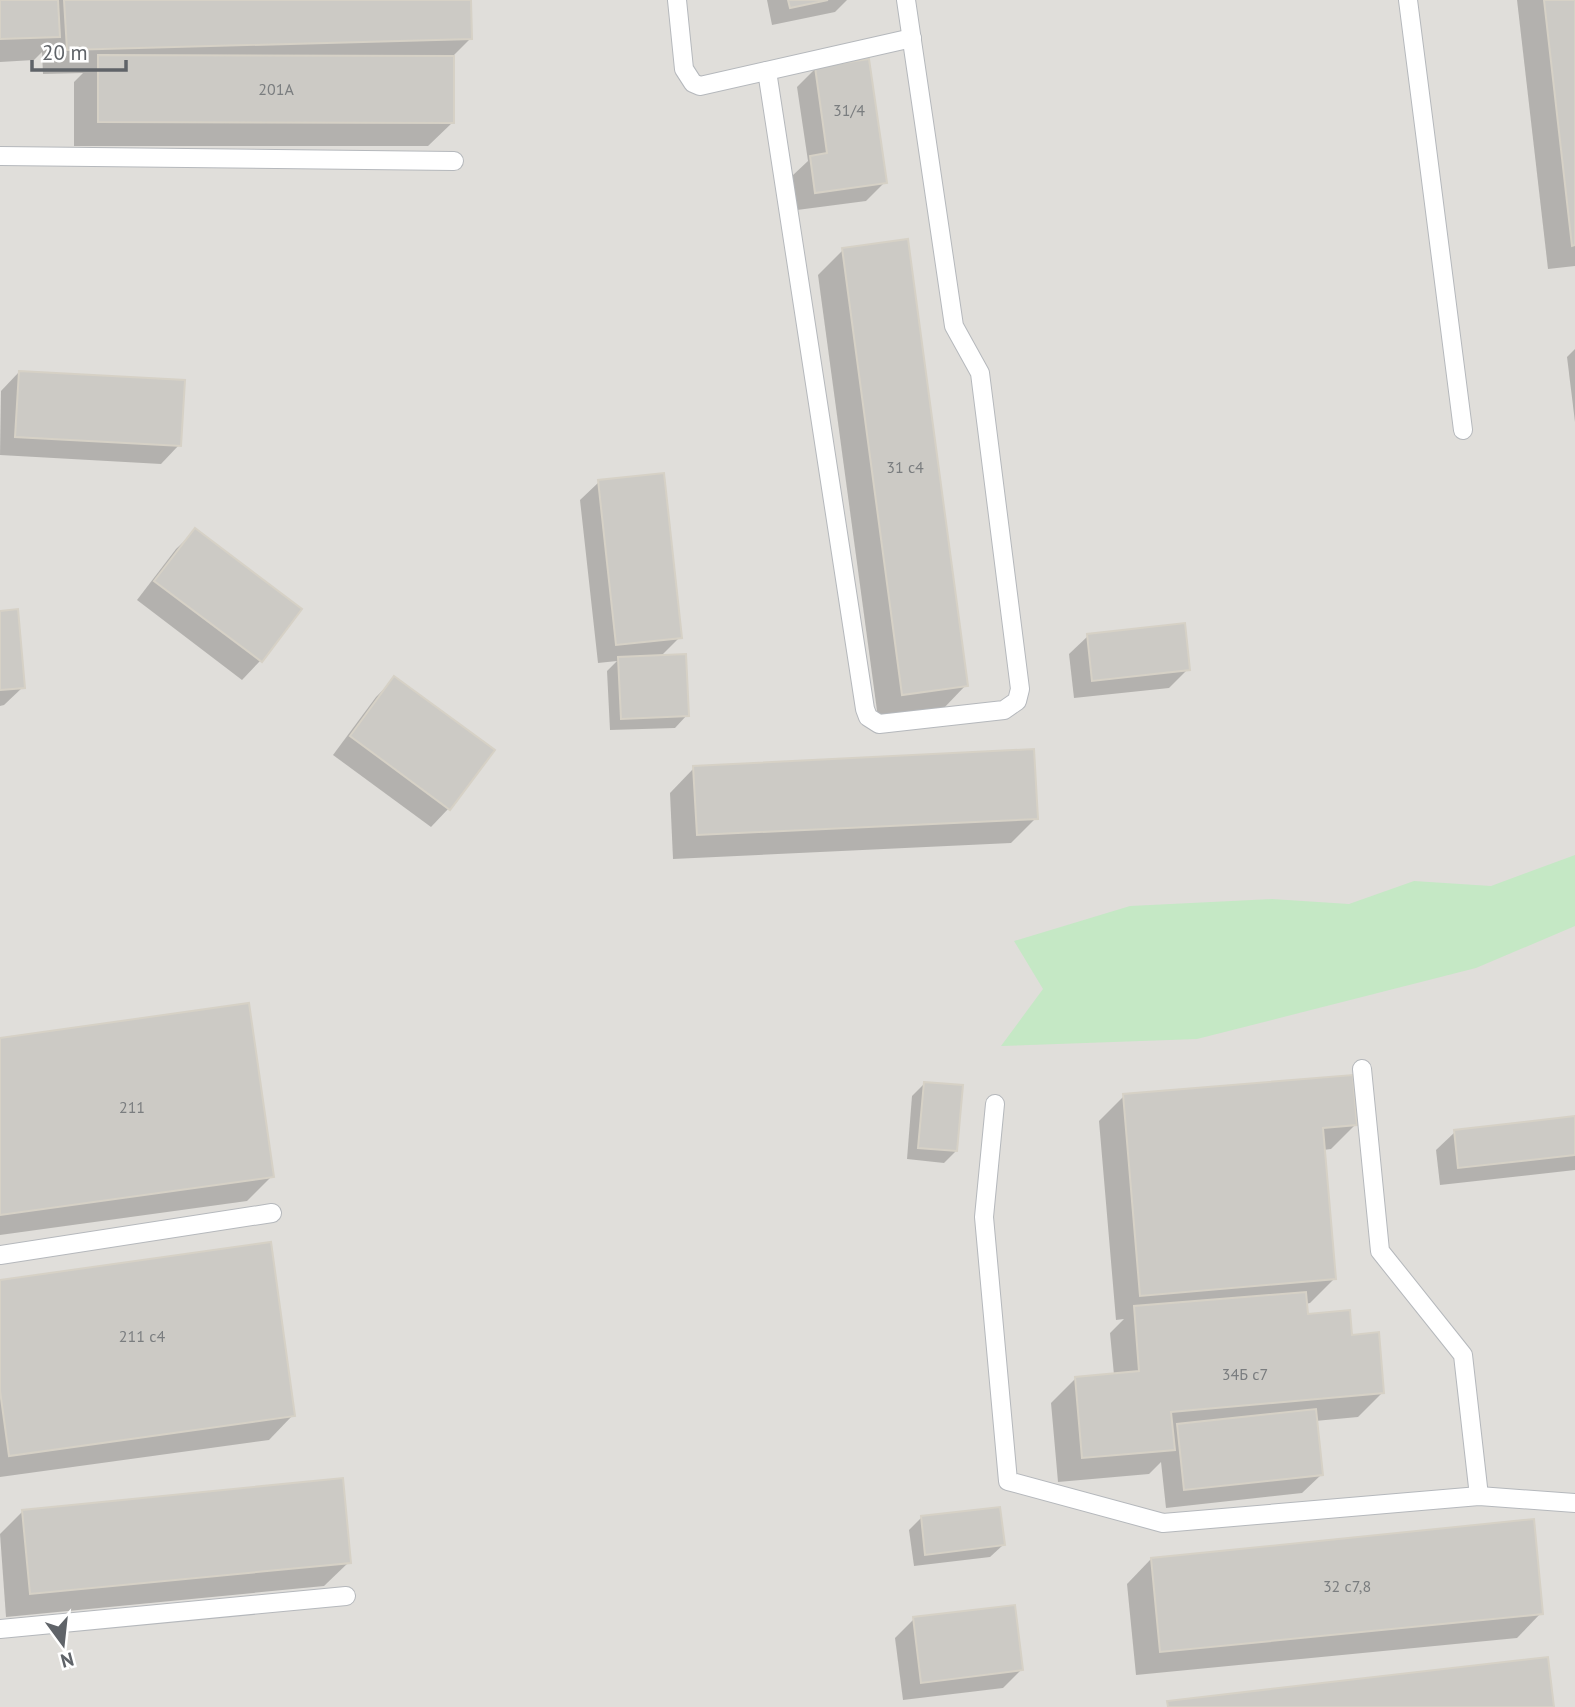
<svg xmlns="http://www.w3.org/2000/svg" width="1575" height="1707" font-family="'PT Sans',sans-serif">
<rect width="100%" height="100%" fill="#f1efe8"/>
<rect fill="#e0deda" x="0" y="0" width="1575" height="1707"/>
<path fill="#c5e8c5" d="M1575,855V926L1476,968L1197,1039L1001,1046L1043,989L1014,941L1130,906L1272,899L1349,904L1414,881L1491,886Z"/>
<g fill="#0003">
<path d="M0,0H470L471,38L453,56V122L428,146H74V82L83,73L43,74L42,52L34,60L0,62Z"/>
<path d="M767,0H847L835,12L772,25Z"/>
<path d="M1517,0H1575V266L1548,269Z"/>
<path d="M816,68L885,182L866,201L797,210L792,176L808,161L797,87Z"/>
<path d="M843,250L966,685L942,710L878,718L818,275Z"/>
<path d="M1575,349V422L1567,357Z"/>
<path d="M19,372L179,445L161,464L0,455L1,391Z"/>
<path d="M599,482L680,637L660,657L687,715L675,728L610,730L607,671L617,661L598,663L580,500Z"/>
<path d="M195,531L300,610L260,661L242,680L137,600L176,549Z"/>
<path d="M0,612L23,687L4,705L0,706Z"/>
<path d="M1088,636L1188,669L1169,688L1074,698L1069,654Z"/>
<path d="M395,678L449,808L431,827L333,755L376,697Z"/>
<path d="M694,768L1036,818L1011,843L673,859L670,793Z"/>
<path d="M0,1040L272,1176L247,1201L0,1235Z"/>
<path d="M924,1084L956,1151L944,1163L907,1159L912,1096Z"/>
<path d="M1124,1096L1356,1124L1331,1149L1323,1150L1334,1279L1310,1303L1305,1304L1306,1316L1350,1337L1382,1393L1358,1417L1315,1421L1321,1475L1302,1493L1166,1508L1161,1462L1149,1474L1058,1482L1051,1403L1076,1378L1114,1375L1110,1333L1124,1319L1116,1320L1099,1121Z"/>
<path d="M1575,1118V1170L1440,1185L1436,1150L1455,1132Z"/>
<path d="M0,1282L293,1415L269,1440L0,1477Z"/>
<path d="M23,1511L349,1562L324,1586L6,1617L0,1534Z"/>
<path d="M921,1518L1003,1545L990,1557L914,1566L909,1530Z"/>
<path d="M1151,1559L1541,1613L1517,1638L1136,1675L1127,1584Z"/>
<path d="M914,1619L1021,1670L1003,1688L903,1700L895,1638Z"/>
</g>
<g fill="#cccac5" stroke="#d6d1c6" stroke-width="2">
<path d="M0,0H58L60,37L0,39Z"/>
<path d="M64,0H471L472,39L67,50Z"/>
<path d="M788,0H828L790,8Z"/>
<path d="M1544,0H1575V245L1572,246Z"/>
<path d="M98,55L454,56V123L98,122Z"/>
<path d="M869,59L887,183L815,193L810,156L827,153L815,67Z"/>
<path d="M908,239L968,686L902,695L842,248Z"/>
<path d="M19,371L185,380L181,446L15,437Z"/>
<path d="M664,473L682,638L616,645L598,480Z"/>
<path d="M195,528L302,609L262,662L154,581Z"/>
<path d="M18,609L25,688L0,690V611Z"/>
<path d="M1185,623L1190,670L1092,681L1087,634Z"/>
<path d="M686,654L689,716L621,719L618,657Z"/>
<path d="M394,676L495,750L450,810L350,736Z"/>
<path d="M1034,749L1038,819L697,835L693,766Z"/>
<path d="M249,1003L274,1177L0,1215V1038Z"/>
<path d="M1353,1075L1357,1125L1323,1128L1336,1279L1140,1296L1123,1094Z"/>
<path d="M924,1082L963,1085L957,1151L918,1148Z"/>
<path d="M1575,1116V1155L1458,1168L1454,1130Z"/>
<path d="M271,1242L295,1416L9,1456L0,1391V1280Z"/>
<path d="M1306,1292L1308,1314L1350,1310L1352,1335L1379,1332L1384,1393L1171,1412L1175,1450L1082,1458L1075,1377L1139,1371L1134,1306Z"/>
<path d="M1316,1409L1323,1475L1184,1490L1177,1424Z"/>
<path d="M343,1478L351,1563L30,1594L22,1510Z"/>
<path d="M1000,1507L1005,1545L925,1555L921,1516Z"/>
<path d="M1534,1519L1543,1614L1160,1652L1151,1558Z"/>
<path d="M1015,1605L1023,1670L921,1683L913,1617Z"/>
<path d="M1548,1657L1554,1707H1168L1167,1701Z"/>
</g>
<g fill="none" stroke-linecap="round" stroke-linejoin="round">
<defs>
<g id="service">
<path d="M677,0L684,69L693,83L700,86L912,38"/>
<path d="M1408,0L1463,430"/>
<path d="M767,71L865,709L868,717L879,724L1004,710L1017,701L1020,689L980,373L954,326L906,0"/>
<path d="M0,156L454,161"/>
<path d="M1362,1069L1380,1251L1463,1355L1479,1496"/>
<path d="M995,1104L984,1217L1008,1481L1163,1523L1479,1496L1575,1503"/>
<path d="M0,1255L272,1213"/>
<path d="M0,1629L346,1596"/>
</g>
</defs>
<use href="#service" stroke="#b5b8bc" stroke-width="20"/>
<use href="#service" stroke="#fff" stroke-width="18"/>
</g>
<g text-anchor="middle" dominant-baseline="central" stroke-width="7" stroke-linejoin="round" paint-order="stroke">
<g font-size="16" fill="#7a7d7f">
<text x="276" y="89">201А</text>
<text x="849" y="110">31/4</text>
<text x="905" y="467">31 с4</text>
<text x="132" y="1107">211</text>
<text x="142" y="1336">211 с4</text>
<text x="1245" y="1374">34Б с7</text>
<text x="1347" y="1586">32 с7,8</text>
</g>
</g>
<g transform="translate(63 1644) rotate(165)" stroke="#ffffff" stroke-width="5" paint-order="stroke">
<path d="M0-5L12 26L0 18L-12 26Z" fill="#5f6368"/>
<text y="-10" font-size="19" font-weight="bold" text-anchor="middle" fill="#5f6368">N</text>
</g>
<path d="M32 60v10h94v-10" fill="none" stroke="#5f6368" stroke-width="3.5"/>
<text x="42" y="60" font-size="21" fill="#5f6368" stroke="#ffffff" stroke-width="5" paint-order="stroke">20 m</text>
</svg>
